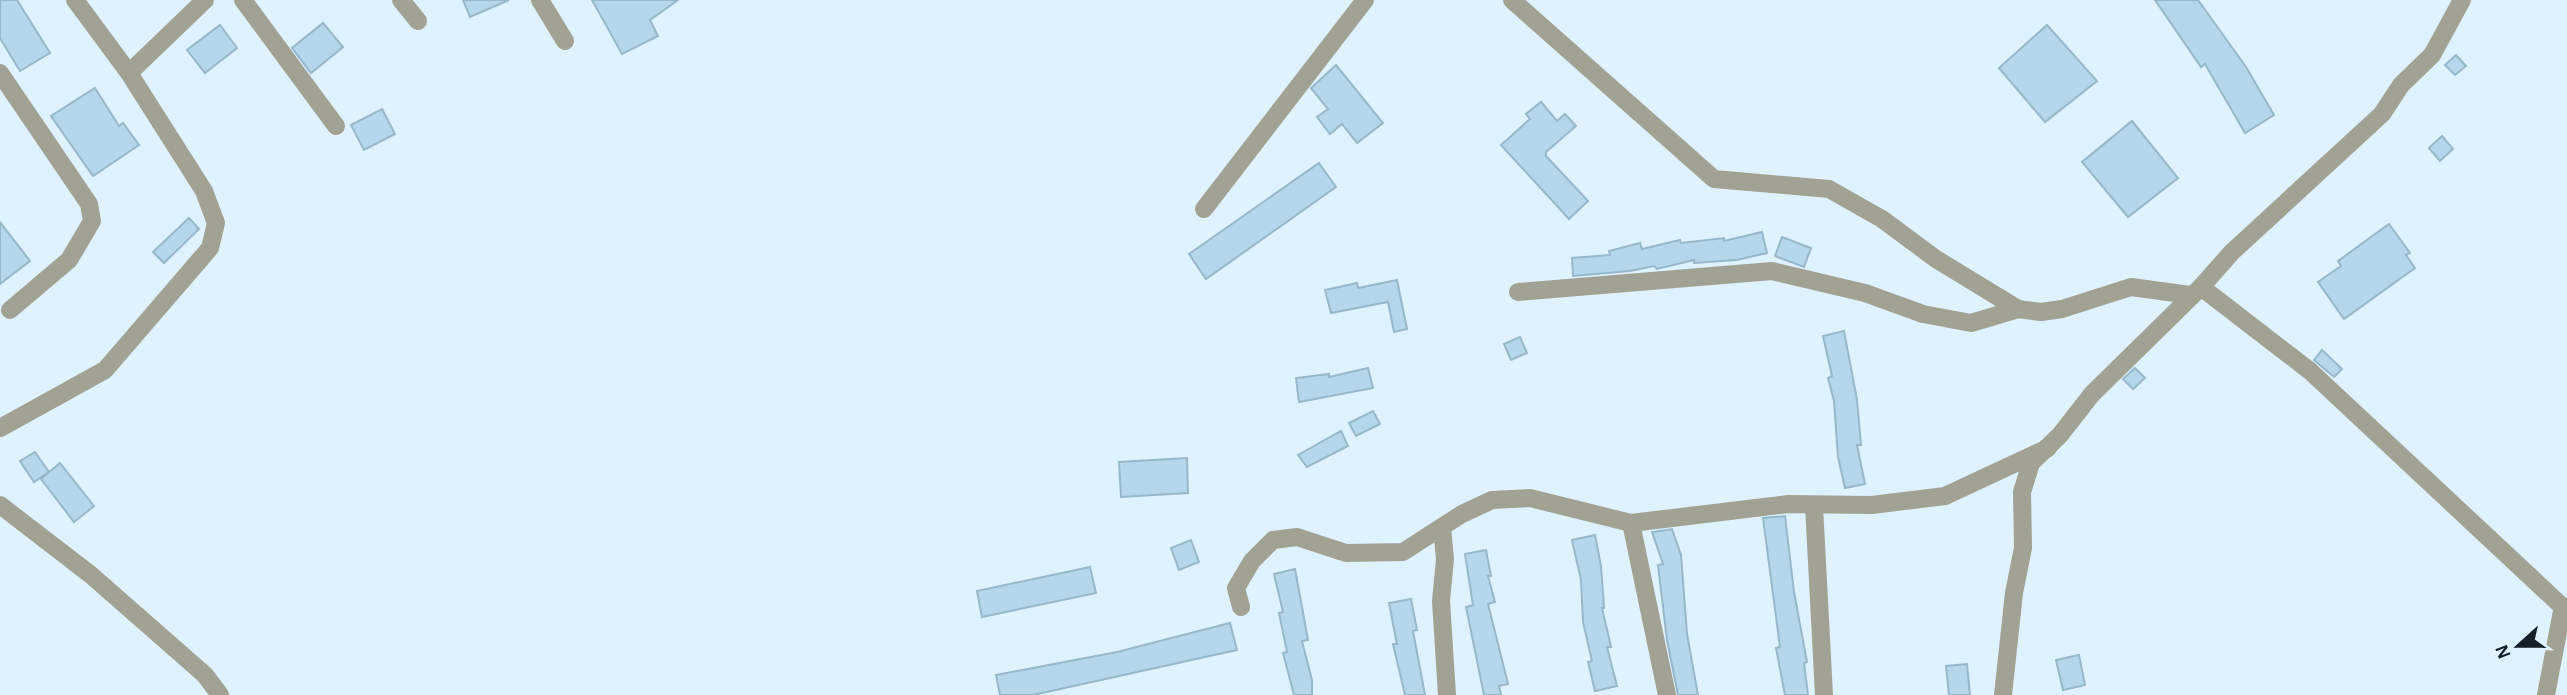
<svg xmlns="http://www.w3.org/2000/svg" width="2567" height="695" font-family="'Alegreya Sans',sans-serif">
<rect width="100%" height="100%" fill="#def2ff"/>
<g fill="#b5d7eb" stroke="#97b8cb" stroke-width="2">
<path d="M0,0H17L50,53L20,71L0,38Z"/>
<path d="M463,0H509L470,17Z"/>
<path d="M592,0H678L650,20L658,36L622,54Z"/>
<path d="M2155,0H2198L2246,67L2274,115L2245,133L2205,64L2201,67Z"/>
<path d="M323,23L343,47L311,73L292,48Z"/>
<path d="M220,25L237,48L205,73L187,50Z"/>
<path d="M2047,25L2097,81L2045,122L1999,68Z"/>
<path d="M2456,55L2466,66L2455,75L2445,65Z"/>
<path d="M1336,65L1383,123L1357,143L1342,124L1330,134L1317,117L1328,109L1311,88Z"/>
<path d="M95,88L119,126L123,123L139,145L93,176L51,116Z"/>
<path d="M1541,102L1557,121L1565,114L1576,126L1546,152V156L1588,201L1569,219L1501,145L1530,119L1526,114Z"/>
<path d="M382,109L395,134L364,150L351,125Z"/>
<path d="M2132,121L2178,178L2128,217L2082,162Z"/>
<path d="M2442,136L2453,149L2440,161L2429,148Z"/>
<path d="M1319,163L1336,187L1206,279L1189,254Z"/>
<path d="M189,218L199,229L164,263L153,252Z"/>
<path d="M0,222L30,261L0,284Z"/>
<path d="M2389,224L2410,253L2406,255L2415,268L2344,319L2318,282L2341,266L2338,261Z"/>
<path d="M1762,232L1767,253L1737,260L1694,263V260L1657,269L1654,266L1630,271L1573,276L1572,258L1610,255L1609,251L1640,243L1642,249L1680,240L1681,243L1724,238V241Z"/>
<path d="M1782,237L1811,248L1804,267L1775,256Z"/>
<path d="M1397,280L1407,329L1394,332L1388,302L1331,313L1325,290L1357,283L1358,288Z"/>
<path d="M1844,331L1857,400L1861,445H1857L1865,484L1845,488L1838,457L1834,401L1828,378L1832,376L1823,336Z"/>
<path d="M1520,337L1527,353L1511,360L1504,344Z"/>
<path d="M2322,350L2342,369L2334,377L2314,360Z"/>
<path d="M1368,368L1373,388L1299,402L1296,378L1329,374V377Z"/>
<path d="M2135,368L2145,378L2133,389L2123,379Z"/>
<path d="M1373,411L1380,424L1356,436L1349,423Z"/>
<path d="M1341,431L1348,446L1307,467L1298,455Z"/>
<path d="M35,452L49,472L34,482L20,461Z"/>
<path d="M1187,458L1188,493L1121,497L1119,462Z"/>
<path d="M60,463L94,506L74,522L41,479Z"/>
<path d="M1785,516L1794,592L1807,662L1804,663L1808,695H1785L1776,648L1780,647L1763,518Z"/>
<path d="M1672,529L1681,555L1687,634L1698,695H1678L1667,640L1658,565L1663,564L1652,532Z"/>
<path d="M1595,535L1601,566L1604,608H1602L1611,647H1607L1617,686L1595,691L1588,662L1592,661L1583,622L1581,580L1572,540Z"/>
<path d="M1191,540L1199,562L1179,570L1171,548Z"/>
<path d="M1486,550L1491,576H1488L1495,602L1488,604L1508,684L1499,686L1501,695H1484L1466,607L1473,605L1465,554Z"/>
<path d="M1090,567L1096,593L982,617L977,591Z"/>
<path d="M1295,569L1308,640L1302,641L1312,680V695H1294L1283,653L1287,652L1279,613L1283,612L1274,574Z"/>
<path d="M1411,599L1417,630L1413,631L1425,695H1405L1393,644H1397L1389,603Z"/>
<path d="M1230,623L1237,650L1033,695H1000L996,675L1117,652Z"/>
<path d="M2079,655L2085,685L2063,690L2056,660Z"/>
<path d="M1967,664L1970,695H1949L1946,666Z"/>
</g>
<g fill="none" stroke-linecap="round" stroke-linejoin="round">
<g stroke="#a1a293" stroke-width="18">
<path d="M75,0L129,73L205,0"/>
<path d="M243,0L336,126"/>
<path d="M401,0L418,21"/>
<path d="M540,0L565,41"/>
<path d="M1512,0L1714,179L1829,189L1882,219L1936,259L2018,309"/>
<path d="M0,73L89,204L92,221L69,260L10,310"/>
<path d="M1204,209L1365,0"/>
<path d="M2201,287L2310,371L2567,611"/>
<path d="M1518,292L1772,271L1865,293L1923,314L1971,323L2018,309L2041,312L2062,309L2131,287L2190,295"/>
<path d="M0,428L105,370L210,248L216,223L204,191L129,73"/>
<path d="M0,505L91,575L205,675L220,695"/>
<path d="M1814,506L1824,695"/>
<path d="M1631,523L1667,695"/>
<path d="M1442,528L1445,559L1441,601L1447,695"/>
<path d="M1241,607L1236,588L1252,561L1273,540L1297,537L1346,553L1403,552L1462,514L1492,500L1530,498L1631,523L1788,504L1872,505L1945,496L2048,448"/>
<path d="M2003,695L2014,593L2023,548L2022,492L2031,463L2060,435L2092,394L2201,287L2232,252L2382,114L2401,85L2432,55L2462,0"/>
<path d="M2546,695L2563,606"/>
</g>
</g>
<g transform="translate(2518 646) rotate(249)" stroke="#def2ff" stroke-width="5" paint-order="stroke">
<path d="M0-5L12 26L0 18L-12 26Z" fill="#132027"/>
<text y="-10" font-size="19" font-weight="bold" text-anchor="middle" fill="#132027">N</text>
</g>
</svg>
